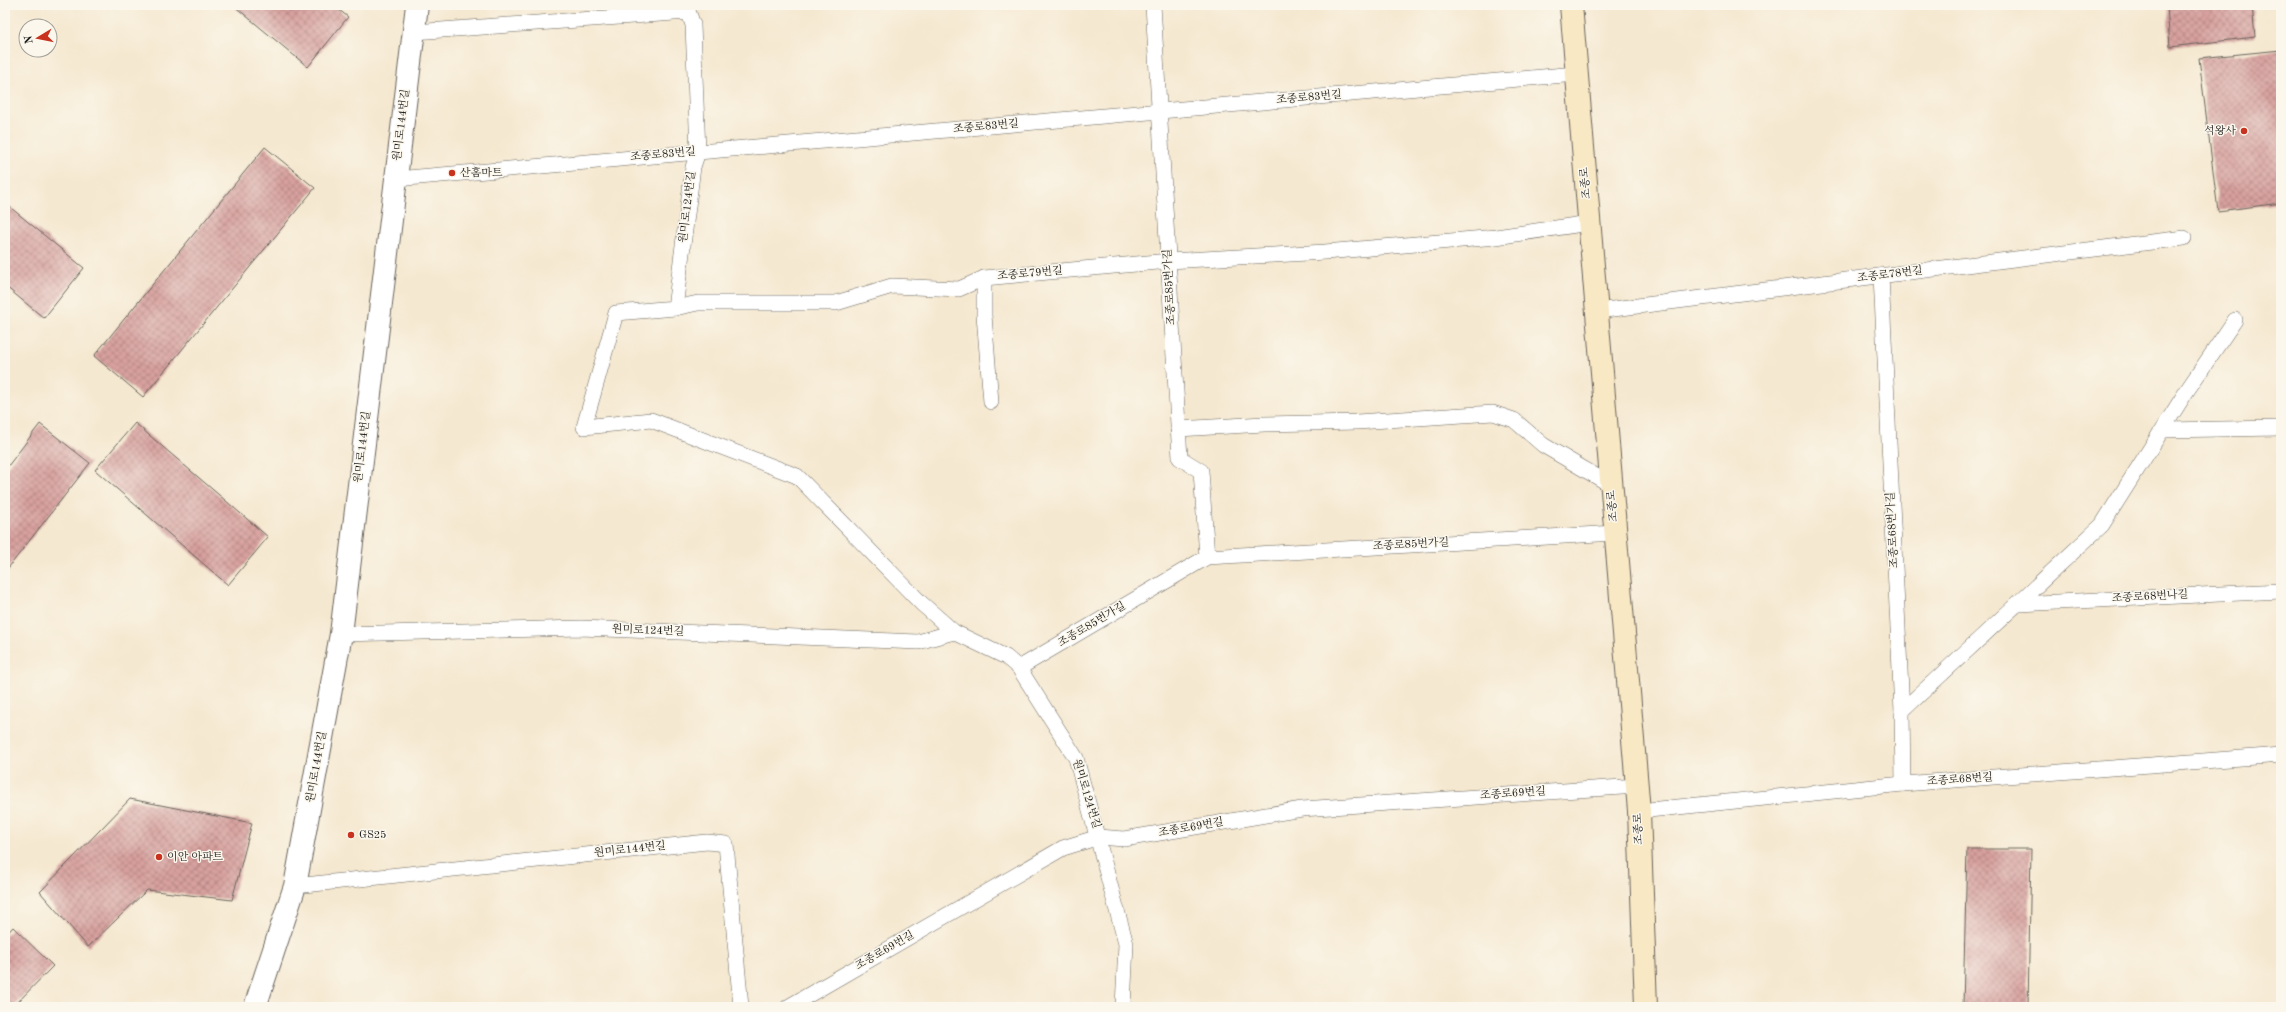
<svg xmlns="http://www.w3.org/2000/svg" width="2286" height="1012" font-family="'Old Standard TT','Noto Serif KR',serif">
<defs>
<pattern id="building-cross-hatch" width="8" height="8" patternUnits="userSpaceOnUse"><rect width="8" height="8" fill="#d8a19f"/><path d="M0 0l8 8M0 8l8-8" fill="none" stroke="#ae8281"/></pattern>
</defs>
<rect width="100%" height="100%" fill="#fbf7ec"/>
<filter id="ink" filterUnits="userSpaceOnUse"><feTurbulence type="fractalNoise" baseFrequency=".025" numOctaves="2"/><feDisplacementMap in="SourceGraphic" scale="8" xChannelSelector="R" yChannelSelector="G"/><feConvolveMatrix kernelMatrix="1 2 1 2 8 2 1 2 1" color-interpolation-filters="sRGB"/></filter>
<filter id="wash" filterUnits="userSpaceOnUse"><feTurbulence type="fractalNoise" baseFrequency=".012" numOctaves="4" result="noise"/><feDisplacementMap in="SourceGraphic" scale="16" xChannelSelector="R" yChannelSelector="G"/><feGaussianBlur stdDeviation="0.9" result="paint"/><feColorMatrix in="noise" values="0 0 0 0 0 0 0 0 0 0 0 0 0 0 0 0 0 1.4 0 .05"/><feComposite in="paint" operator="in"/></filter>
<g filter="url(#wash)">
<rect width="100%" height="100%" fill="#f5e8d0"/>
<g id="blocks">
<g fill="url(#building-cross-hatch)">
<path d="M233,5H333L348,17L308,67Z"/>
<path d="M2167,5H2252L2255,37L2170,47Z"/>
<path d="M2281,50V203L2218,211L2199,58Z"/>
<path d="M265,147L315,188L143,397L94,356Z"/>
<path d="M5,203L84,268L44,318L5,286Z"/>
<path d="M135,423L268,537L228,585L95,470Z"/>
<path d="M40,424L90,463L5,572V470Z"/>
<path d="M130,799L252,823L232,900L147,890L88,947L40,892Z"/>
<path d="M1967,849H2031L2028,1007H1963Z"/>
<path d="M13,927L53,966L13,1007H5V936Z"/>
</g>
</g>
</g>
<g filter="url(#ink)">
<use href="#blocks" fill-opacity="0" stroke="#68635b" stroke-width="1"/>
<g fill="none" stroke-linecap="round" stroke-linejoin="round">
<defs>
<g id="lane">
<path d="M686,5L693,25L698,152L693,167L675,308L616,313L584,427L651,420L797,476L921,603L954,632L1006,657L1019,668L1076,758L1126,944L1123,1007"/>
<path d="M1153,5L1180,458L1201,471L1207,557"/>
<path d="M414,32L688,12"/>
<path d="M396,179L1576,74"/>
<path d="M1881,276L1902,711L1903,784"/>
<path d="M984,278V315L991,402"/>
<path d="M675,308L698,303H836L892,286L959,289L984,278L1169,261L1325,252L1496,237L1589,223"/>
<path d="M1597,311L2184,238"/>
<path d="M1178,429L1264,424L1357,422L1493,413L1514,420L1543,445L1611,485"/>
<path d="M2163,430L2281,428"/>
<path d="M2019,604L2281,591"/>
<path d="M341,634L581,628L918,642L954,632"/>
<path d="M1019,668L1207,557L1615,533"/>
<path d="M1902,711L2102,525L2188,389L2235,320"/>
<path d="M1639,811L1903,784L2281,755"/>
<path d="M295,886L707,842L726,844L741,1007"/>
<path d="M788,1007L1063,848L1099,837L1124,839L1302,809L1637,786"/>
</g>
<path id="street" d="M255,1007L295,886L341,634L417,5"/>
<path id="secondary" d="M1571,5L1639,811L1646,1007"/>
</defs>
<use href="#lane" stroke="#68635b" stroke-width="16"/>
<use href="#street" stroke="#68635b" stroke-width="24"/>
<use href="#secondary" stroke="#68635b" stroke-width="24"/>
<use href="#lane" stroke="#fff" stroke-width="15"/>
<use href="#street" stroke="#fff" stroke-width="22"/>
<use href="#secondary" stroke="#f8e8c3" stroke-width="22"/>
</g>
</g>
<g fill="#c8321e" stroke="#fbf7ec" stroke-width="1.5">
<circle cx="2244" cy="131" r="4"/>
<circle cx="452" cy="173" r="4"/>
<circle cx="351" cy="835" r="4"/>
<circle cx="159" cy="857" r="4"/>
</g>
<g text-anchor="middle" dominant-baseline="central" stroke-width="3" stroke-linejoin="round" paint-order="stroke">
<g font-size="11" fill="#1c1c1c" stroke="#fbf7ec">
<text transform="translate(1309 98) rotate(-5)">조종로83번길</text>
<text transform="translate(402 125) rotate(-83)">원미로144번길</text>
<text transform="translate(986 127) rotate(-5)">조종로83번길</text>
<text transform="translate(663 155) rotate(-5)">조종로83번길</text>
<text transform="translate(1586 183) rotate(-95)">조종로</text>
<text transform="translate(688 207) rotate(-83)">원미로124번길</text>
<text transform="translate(1030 274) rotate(-5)">조종로79번길</text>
<text transform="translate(1890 275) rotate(-7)">조종로78번길</text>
<text transform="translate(1170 287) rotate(-93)">조종로85번가길</text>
<text transform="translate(363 447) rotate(-83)">원미로144번길</text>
<text transform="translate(1613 506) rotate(-95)">조종로</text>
<text transform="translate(1893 530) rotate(-93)">조종로68번가길</text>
<text transform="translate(1411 545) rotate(-3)">조종로85번가길</text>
<text transform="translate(2150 597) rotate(-3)">조종로68번나길</text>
<text transform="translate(1092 625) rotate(-31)">조종로85번가길</text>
<text transform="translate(648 631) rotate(2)">원미로124번길</text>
<text transform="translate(317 767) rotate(-80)">원미로144번길</text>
<text transform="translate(1960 780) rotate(-4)">조종로68번길</text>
<text transform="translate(1086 794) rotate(73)">원미로124번길</text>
<text transform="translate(1513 794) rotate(-4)">조종로69번길</text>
<text transform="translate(1191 828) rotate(-10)">조종로69번길</text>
<text transform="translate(1639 829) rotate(-92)">조종로</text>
<text transform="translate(630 850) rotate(-6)">원미로144번길</text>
<text transform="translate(885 951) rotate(-30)">조종로69번길</text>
</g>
<g font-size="11" fill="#1c1c1c" stroke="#fbf7ec" text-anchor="start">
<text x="2236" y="131" text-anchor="end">석왕사</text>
<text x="460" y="173">산홈마트</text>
<text x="359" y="835">GS25</text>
<text x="167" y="857">이안 아파트</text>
</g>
</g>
<rect width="2286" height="1012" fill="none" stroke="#fbf7ec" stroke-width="20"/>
<g transform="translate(38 38) rotate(260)"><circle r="19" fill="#fbf7ec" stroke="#a29f99"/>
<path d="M0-3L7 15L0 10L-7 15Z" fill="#c8321e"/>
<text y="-6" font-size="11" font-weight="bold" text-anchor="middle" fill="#1c1c1c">N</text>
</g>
</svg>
